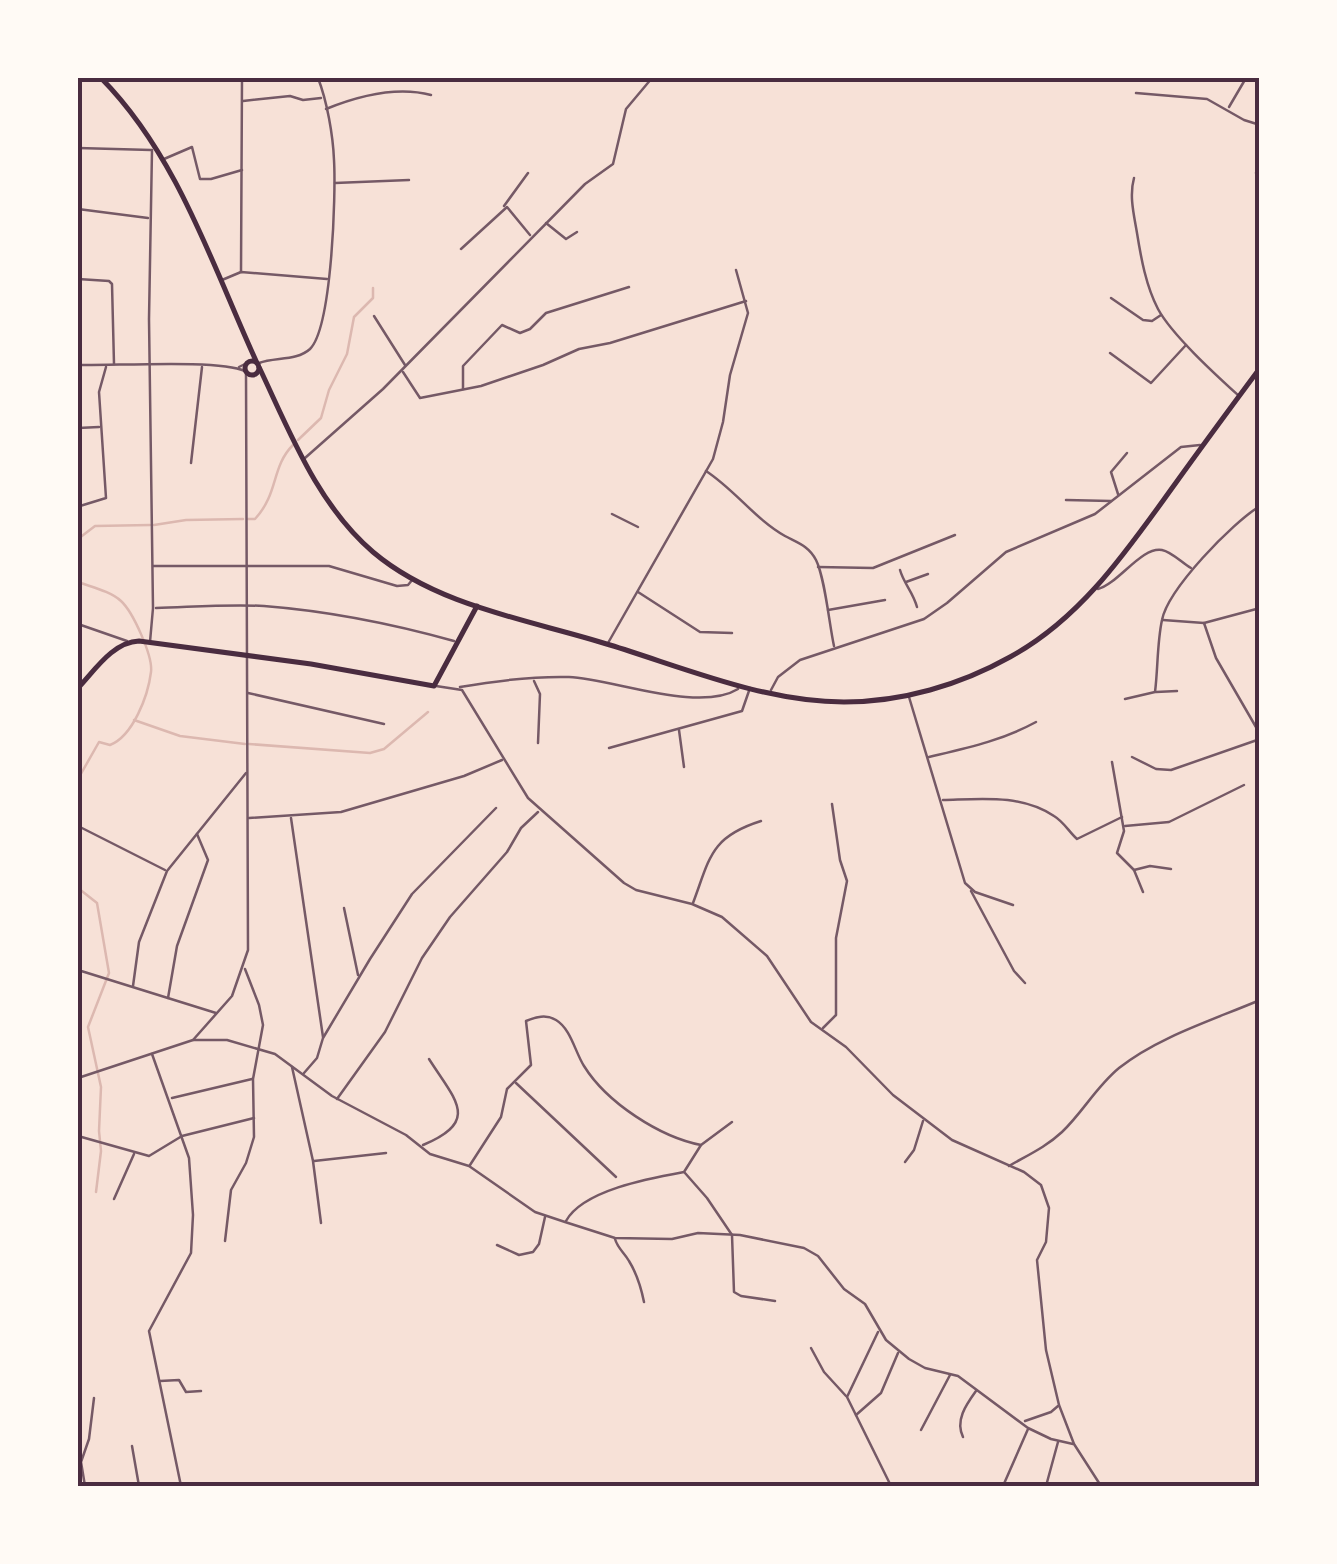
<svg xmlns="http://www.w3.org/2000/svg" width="1337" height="1564" font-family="'Public Sans',sans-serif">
<rect width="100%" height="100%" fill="#f7e1d7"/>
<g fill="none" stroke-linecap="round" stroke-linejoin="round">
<g stroke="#dcb8b0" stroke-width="2.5">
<path d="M298,440L321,418L329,390L347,354L354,317L373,298V288"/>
<path d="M248,519H255C279,493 271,467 293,445"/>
<path d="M154,525L186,520L243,519"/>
<path d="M78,539L95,526L150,525"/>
<path d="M78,582C91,587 110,591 121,601C133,612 153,656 151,672C148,696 133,736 110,745L99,742L78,779"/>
<path d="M134,720L180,736L245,744"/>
<path d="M249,744L370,753L384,749L428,712"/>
<path d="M78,888L97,903L109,973L88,1027L101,1087L99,1131L101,1151L96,1192"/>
</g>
<g stroke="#755966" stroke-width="2.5">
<path d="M1136,93L1207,99L1244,120L1260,125"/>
<path d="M243,101L290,96L303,100L321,98"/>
<path d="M1229,107L1246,78"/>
<path d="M326,109C358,96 397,86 431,95"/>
<path d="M78,148L151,150"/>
<path d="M164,159L192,147L200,179H211L242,170"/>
<path d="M1256,173L1260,172"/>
<path d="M1134,178C1129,196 1134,215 1137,233C1141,258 1146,286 1158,309C1172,335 1216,375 1239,396"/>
<path d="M335,183L409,180"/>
<path d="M504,206L528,173"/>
<path d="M78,209L148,218"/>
<path d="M546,223L566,239L577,232"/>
<path d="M461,249L507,207L530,235"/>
<path d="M241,272L242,78"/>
<path d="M78,279L109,281L112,284L114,364"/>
<path d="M222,280L241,272L327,279"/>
<path d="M1111,298L1143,320L1152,321L1161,315"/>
<path d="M374,316L405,365"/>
<path d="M1110,353L1151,383L1186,345"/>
<path d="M259,363C275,357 297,361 310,349C332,327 336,194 334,160C333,135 327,101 318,78"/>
<path d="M403,372L420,398L481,386L543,365L579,349L610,343L746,301"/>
<path d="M463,389V366L502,325L520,333L530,329L546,313L629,287"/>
<path d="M78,428L99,427"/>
<path d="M305,458L383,389L585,184L613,164L626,109L652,78"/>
<path d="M191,463L202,367"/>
<path d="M706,471C735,490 755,519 785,536C798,543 809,546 816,560C825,578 829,623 834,646"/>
<path d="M1118,494L1111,472L1127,453"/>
<path d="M1066,500L1111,501"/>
<path d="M80,506L106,498L99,392L106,367"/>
<path d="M612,514L638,527"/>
<path d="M153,566H329L397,586L408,585L413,579"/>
<path d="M818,567L873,568L955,535"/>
<path d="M900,570C904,584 913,592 917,607"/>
<path d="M906,582L928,574"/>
<path d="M1098,589C1118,584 1142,546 1162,550C1172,552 1182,563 1191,568"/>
<path d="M638,592L700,632L732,633"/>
<path d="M156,608C192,607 228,604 264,606C328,611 393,624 454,641"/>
<path d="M828,610L885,600"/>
<path d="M1163,620L1204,623L1260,608"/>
<path d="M1204,623L1216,658L1260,734"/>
<path d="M78,624L127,641"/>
<path d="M150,642L153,608L149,319L152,150"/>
<path d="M608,643L713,459L723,422L730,375L748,313L736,270"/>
<path d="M534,681L540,694L538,743"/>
<path d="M436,686L462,690L528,798L624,883L636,890L692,904L722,917L767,956L811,1022L846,1047L893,1095L952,1140L1024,1172L1041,1185L1049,1208L1046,1242L1037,1260L1046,1350L1059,1405L1074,1444L1101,1486"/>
<path d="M460,687C495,681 533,676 569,677C613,679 699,713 738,689"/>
<path d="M771,690L778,677L800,660L924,619L947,603L1006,552L1095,514L1181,447L1200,445"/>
<path d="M1156,692L1177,691"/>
<path d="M248,693L384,724"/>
<path d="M909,697L965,883L975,892L1013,905"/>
<path d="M1125,699L1155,692C1158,669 1157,643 1162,620C1168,589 1232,523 1260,506"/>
<path d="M679,730L684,767"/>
<path d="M609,748L742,711L750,688"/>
<path d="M929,757C967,748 1001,741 1036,722"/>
<path d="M1132,757L1156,769L1171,770L1260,739"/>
<path d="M1112,762L1124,831L1117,853L1134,870L1143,892"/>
<path d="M943,800C981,799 1021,794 1054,816C1064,822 1069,832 1077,839L1122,817"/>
<path d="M249,818L341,812L464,776L502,760"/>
<path d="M291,818L323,1037"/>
<path d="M78,826L165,870"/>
<path d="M1125,826L1169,822L1244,785"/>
<path d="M1134,870L1150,866L1171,869"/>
<path d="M971,891L1014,971L1025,983"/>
<path d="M693,903C710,858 710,837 761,821"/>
<path d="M344,908L358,975"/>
<path d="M78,970L216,1013"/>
<path d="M133,986L139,942L167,871L246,773"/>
<path d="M168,998L177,946L208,860L197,834"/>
<path d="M823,1028L836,1015V938L847,881L840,860L832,804"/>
<path d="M193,1040H227L275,1054L332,1096L406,1135L430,1154L469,1166L535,1212L565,1222L615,1238L672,1239L698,1233L740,1235L804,1248L818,1256L844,1289L865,1304L886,1340L909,1359L925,1368L958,1376L1028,1428L1051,1439L1073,1444"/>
<path d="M152,1054L189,1158L193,1215L191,1253L149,1331L181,1486"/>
<path d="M292,1067L313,1161L321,1223"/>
<path d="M304,1073L317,1058L323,1038L370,959L412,894L496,808"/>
<path d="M78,1078L193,1040L232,996L248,950L246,373"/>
<path d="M516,1083L616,1177"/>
<path d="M172,1098L252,1079"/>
<path d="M337,1099L385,1032L422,958L450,917L507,852L521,828L538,812"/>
<path d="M78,1136L149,1156L182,1136L254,1118"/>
<path d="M423,1145C481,1121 455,1100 429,1059"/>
<path d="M314,1161L386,1153"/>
<path d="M905,1162L914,1150L923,1121"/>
<path d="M470,1165L501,1117L507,1089L531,1065L526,1021C536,1017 546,1014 556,1020C571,1029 575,1052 584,1066C607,1103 660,1137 701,1145"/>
<path d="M1009,1166C1028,1155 1046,1147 1062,1132C1083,1112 1096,1087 1119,1068C1158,1037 1213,1020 1260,1000"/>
<path d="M685,1173L707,1198L732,1235L734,1292L741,1296L775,1301"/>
<path d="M114,1199L134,1154"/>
<path d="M566,1221C583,1190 651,1178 684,1172L701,1145L732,1122"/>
<path d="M615,1239C618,1249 624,1252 629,1261C637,1274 641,1287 644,1302"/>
<path d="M225,1241L231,1190L246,1163L254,1137L253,1079L263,1025L259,1005L245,969"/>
<path d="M497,1245L519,1255L533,1252L539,1244L545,1217"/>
<path d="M878,1332L847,1397L891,1486"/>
<path d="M811,1348L824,1372L846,1396"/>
<path d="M160,1381L179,1380L186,1392L201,1391"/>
<path d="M856,1415L881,1393L898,1353"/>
<path d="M1025,1421L1051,1412L1058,1406"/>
<path d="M921,1430L950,1375"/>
<path d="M963,1437C955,1420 966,1405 976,1391"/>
<path d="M132,1446L139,1486"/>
<path d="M85,1486L81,1462L89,1439L94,1398"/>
<path d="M1003,1486L1028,1429"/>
<path d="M1046,1486L1058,1442"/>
</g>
<g stroke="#755966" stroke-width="2.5">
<path d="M78,365C113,366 219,359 245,371"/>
<path d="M239,367L247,363"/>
</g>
<g stroke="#4a2c40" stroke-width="5">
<path d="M101,78C178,156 212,265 257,363"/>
<circle cx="252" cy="368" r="7"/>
<path d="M259,367C290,432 317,504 373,552C438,607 531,620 610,645C685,668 765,702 844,702C902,702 960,685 1010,657C1082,618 1128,549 1175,484C1203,445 1231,407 1260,368"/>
<path d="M78,688C95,670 113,642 139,641L311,664L434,686L477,606"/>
</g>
</g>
<rect width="1337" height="1564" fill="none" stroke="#fffaf5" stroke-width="160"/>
<rect x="80" y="80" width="1177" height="1404" fill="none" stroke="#4a2c40" stroke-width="4"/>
</svg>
